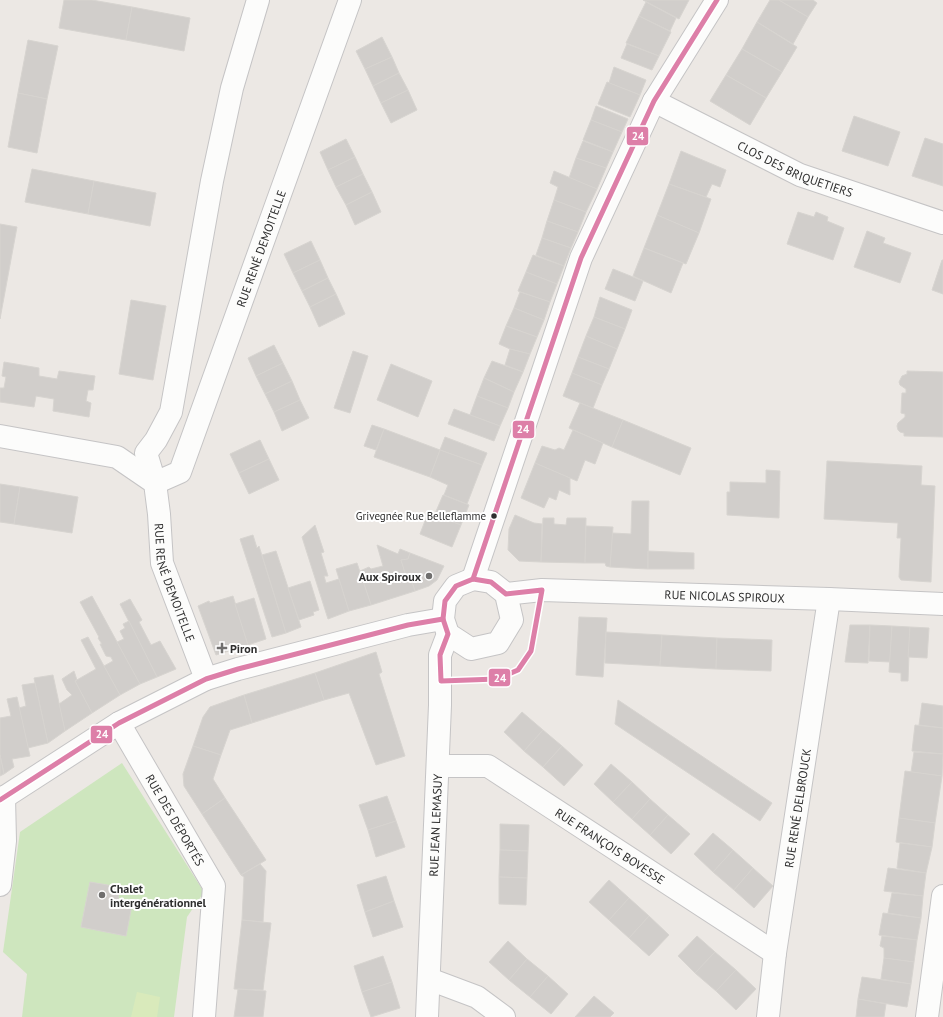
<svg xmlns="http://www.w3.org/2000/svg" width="943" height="1017" font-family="'PT Sans',sans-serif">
<rect width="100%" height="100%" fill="#ece8e4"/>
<path fill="#cee6be" d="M122,763L204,892L187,917L174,1017H22L27,974L3,952L20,832Z"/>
<path fill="#d9eabb" d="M137,992L160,997L157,1017H131Z"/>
<g fill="#d1cecb" stroke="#d7d4d0">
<path d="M64,0H92L132,7L126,40L59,28Z"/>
<path d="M643,0H689L679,19Z"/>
<path d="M770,0H779L808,17L793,44L757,22Z"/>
<path d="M779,0H813L817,3L808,17Z"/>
<path d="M646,2L676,18L670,31L639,16Z"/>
<path d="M132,7L190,18L184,51L126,40Z"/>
<path d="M639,16L671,32L659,56L626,43Z"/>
<path d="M757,22L797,47L782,72L742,49Z"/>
<path d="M382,37L392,57L365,69L356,51Z"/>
<path d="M28,40L58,46L47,99L18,93Z"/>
<path d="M627,44L659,56L652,70L621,58Z"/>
<path d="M742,49L782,72L766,98L726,75Z"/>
<path d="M392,57L399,73L373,86L365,69Z"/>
<path d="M614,67L646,80L640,95L609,83Z"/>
<path d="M399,73L408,90L381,103L373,86Z"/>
<path d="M726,75L766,98L750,125L710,101Z"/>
<path d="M607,82L640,95L630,117L598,104Z"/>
<path d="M408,90L417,110L391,123L381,103Z"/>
<path d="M18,93L47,99L37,153L8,147Z"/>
<path d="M596,106L628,119L622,132L591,120Z"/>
<path d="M854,116L900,132L888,166L842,151Z"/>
<path d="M591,120L622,132L613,152L583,140Z"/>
<path d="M925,138L943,144V186L912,176Z"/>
<path d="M346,139L355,157L328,170L320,152Z"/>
<path d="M583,141L613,152L606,168L576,158Z"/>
<path d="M681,151L726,170L720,187L712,184L706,197L669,184Z"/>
<path d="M355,157L363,174L336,187L328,170Z"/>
<path d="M576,158L606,168L597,189L569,178Z"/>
<path d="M32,169L94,181L88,214L25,202Z"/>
<path d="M554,171L597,189L586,212L554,200L558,187L550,183Z"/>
<path d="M363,174L372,192L346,205L336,187Z"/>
<path d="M94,181L156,193L150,226L88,214Z"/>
<path d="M669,184L711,199L699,233L657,215Z"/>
<path d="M372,192L381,212L355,225L346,205Z"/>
<path d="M554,200L586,212L578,232L547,221Z"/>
<path d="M798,212L814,217L816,212L828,217L827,221L844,228L833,260L787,244Z"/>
<path d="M657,215L699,233L686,264L644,248Z"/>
<path d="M547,221L578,232L571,248L542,238Z"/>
<path d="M0,224L17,227L0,319Z"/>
<path d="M867,231L885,238L883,243L911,253L900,283L854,267Z"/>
<path d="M542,238L571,248L564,266L536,255Z"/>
<path d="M311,241L320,260L293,273L284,254Z"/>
<path d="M644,248L683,263L671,293L633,276Z"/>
<path d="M533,255L564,266L557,284L526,272Z"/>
<path d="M320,260L328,278L302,291L293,273Z"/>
<path d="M942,260H943V294L932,290Z"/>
<path d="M613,269L643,281L635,301L605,289Z"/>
<path d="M526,272L557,284L550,302L518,291Z"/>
<path d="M328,278L336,294L310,307L302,291Z"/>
<path d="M520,292L550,302L544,320L514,308Z"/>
<path d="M336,294L345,314L319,327L310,307Z"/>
<path d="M600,297L632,310L625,329L594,317Z"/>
<path d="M131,300L166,306L153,380L119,374Z"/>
<path d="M514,308L544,320L537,337L506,326Z"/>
<path d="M594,317L625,329L617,349L586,336Z"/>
<path d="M506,326L537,337L530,354L510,349L499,344Z"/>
<path d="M586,336L617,349L609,369L578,357Z"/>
<path d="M274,345L283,363L256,376L248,358Z"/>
<path d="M510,349L530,354L523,372L505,365Z"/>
<path d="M353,351L368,356L350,413L334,408Z"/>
<path d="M578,357L609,369L602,385L572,373Z"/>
<path d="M492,361L523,372L514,392L484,378Z"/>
<path d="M4,362L39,368V376L57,379L59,371L95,376L93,390H88L86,401L91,403L89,417L53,411L54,399L36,396L34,407L0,402V388H4L6,377L2,376Z"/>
<path d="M283,363L292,381L265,394L256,376Z"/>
<path d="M391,364L432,381L418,417L377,400Z"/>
<path d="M907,371L943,372V437L904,436V433L900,432L898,430L897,426L898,423L905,417V414L901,413L902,393H906V389L900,385L899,382L902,376L907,374Z"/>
<path d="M572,373L602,385L593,408L563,396Z"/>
<path d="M484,378L514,392L508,408L477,396Z"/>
<path d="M292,381L300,400L274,412L265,394Z"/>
<path d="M477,396L508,408L500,426L470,415Z"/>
<path d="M300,400L309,418L282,431L274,412Z"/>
<path d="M580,403L623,420L612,447L569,428Z"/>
<path d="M454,409L500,426L494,441L448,424Z"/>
<path d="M623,420L691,448L680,475L612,447Z"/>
<path d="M372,425L384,429L376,450L364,446Z"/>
<path d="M384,429L440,450L430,477L374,457Z"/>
<path d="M573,430L603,443L595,464L585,460L577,481L535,463L542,446L555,450L559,448L564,450Z"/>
<path d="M445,437L487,453L482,465L440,450Z"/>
<path d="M260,440L269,459L239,473L230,454Z"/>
<path d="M440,450L482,465L467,504L444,495L448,485L430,477Z"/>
<path d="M269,459L279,480L249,494L239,473Z"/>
<path d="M827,461L922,466L921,485L935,486L931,582L901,580L899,577L901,538H897L898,523L824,519Z"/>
<path d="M535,463L570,478V495L559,490L556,500L549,497L544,508L521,498Z"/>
<path d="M766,470L780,471L779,518L727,515V492H730V482L766,483Z"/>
<path d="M0,484L20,487L14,524L0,522Z"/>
<path d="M20,487L78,497L72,533L14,524Z"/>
<path d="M443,495L469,505L461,525L434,516Z"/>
<path d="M632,501H649L648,569L610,567L612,533L631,534Z"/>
<path d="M428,513L461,525L452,547L420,534Z"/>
<path d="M515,515L534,523L542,524L541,562L519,561L508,550L509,529Z"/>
<path d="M543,518H554V524L566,525L567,518H586L585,563L541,562Z"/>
<path d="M315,525L324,552L321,553L328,576H324L326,583L339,579L349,611L328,619L302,537Z"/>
<path d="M586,526L613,527L610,567L606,566L605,563H585Z"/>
<path d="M253,535L257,548L259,546L286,633L272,637L240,539Z"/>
<path d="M377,545L398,554L400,549L410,553L408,559L401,560L406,576L410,575L415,591L371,605L360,571L369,567L371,569L383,566Z"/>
<path d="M276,551L301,627L286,633L262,555Z"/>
<path d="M648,551L694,553V569H648Z"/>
<path d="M410,553L444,566L437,580L429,586L415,591L410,575L406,576L401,560L408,559Z"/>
<path d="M357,563L371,605L349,611L336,569Z"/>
<path d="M310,581L319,610L313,612L314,615L299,620L288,588Z"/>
<path d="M92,596L140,684L120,695L104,666L113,661L111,657L106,656L100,644H102L98,638L99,637L80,602Z"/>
<path d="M233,596L248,645L216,655L198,606L209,601L210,603Z"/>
<path d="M254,598L266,639L248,645L235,604Z"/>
<path d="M130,599L142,620L139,622L151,645L160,641L176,669L157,677L120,604Z"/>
<path d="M579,617L607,618L603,677L576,675Z"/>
<path d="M129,621L157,677L140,684L117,642L124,639L120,631L125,628L123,624Z"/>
<path d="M850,625H870L868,663L845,662Z"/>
<path d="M870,625L892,626L890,662L869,661Z"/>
<path d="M892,626L910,627L908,681H901V673L889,672Z"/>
<path d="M910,627L929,628L927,658L908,657Z"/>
<path d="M606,632L662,635L660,666L605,663Z"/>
<path d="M662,635L717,638L716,669L660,666Z"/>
<path d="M88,637L120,695L92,713L75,681L96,669L81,640Z"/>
<path d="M717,638L772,640L771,671L716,669Z"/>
<path d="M376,652L382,672L379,674L405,756L376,765L349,693L324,700L315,673Z"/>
<path d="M74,671L77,680L75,681L92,713L65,731L59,704L72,695L67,690L62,679Z"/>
<path d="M315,673L324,700L252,723L244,695Z"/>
<path d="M53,675L65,731L48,743L34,678Z"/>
<path d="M35,683L48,743L28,748L19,708L26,706L22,685Z"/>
<path d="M244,695L252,723L230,730L221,755L193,746L203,717L210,707Z"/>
<path d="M17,697L30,756L12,759L14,767L4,774L0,755V718L11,716L7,699Z"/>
<path d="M618,700L772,803L760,821L615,724Z"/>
<path d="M922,703L943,706V728L919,725Z"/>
<path d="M522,712L543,730L524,751L504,732Z"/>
<path d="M915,725L943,728V754L912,751Z"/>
<path d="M543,730L562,746L543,767L524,751Z"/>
<path d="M193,746L221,755L213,779L225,798L202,814L184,786L183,774Z"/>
<path d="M562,746L583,765L564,786L543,767Z"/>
<path d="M914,752L943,754L942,776L911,772Z"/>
<path d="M0,755L4,774L0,776Z"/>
<path d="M611,764L632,782L613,802L594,784Z"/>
<path d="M905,771L942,776L935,823L899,818Z"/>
<path d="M632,782L650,799L632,819L613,802Z"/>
<path d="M387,796L396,821L368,830L359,805Z"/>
<path d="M225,798L266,860L241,875L202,814Z"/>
<path d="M650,799L668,815L650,835L632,819Z"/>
<path d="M668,815L690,834L671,854L650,835Z"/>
<path d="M899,818L935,823L932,847L896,842Z"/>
<path d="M396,821L405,847L376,857L368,830Z"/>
<path d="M500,824L529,825L528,851L500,850Z"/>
<path d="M713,833L733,850L713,872L694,854Z"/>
<path d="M900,843L932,847L926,873L897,868Z"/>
<path d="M500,850L528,851L527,878L499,877Z"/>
<path d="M733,850L753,868L734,890L713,872Z"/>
<path d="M260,864L266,871L263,922L242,920L244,877L241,875Z"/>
<path d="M753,868L773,886L754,908L734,890Z"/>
<path d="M888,868L926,873L923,896L884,891Z"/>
<path d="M386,876L394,901L365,912L357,885Z"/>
<path d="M499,877L527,878L526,905L499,904Z"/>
<path d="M609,880L629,898L609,920L589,902Z"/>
<path d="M90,882L119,887L118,902L132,905L126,936L81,927Z"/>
<path d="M892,893L923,896L921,918L888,913Z"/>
<path d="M629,898L649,916L629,938L609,920Z"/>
<path d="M394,901L403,927L373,937L365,912Z"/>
<path d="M883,913L921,918L917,940L879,935Z"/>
<path d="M649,916L669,935L649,956L629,938Z"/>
<path d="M242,920L271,923L263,990L234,989Z"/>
<path d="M697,936L715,952L695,973L678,956Z"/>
<path d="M882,936L917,940L914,962L884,958V948L880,946Z"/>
<path d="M508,941L527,959L509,980L489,962Z"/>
<path d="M715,952L736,970L716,991L695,973Z"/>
<path d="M383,956L392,982L362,992L354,966Z"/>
<path d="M884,958L914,962L911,984L881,979Z"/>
<path d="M527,959L548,976L530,997L509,980Z"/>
<path d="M736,970L756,989L736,1010L716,991Z"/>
<path d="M548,976L568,994L551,1014L530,997Z"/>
<path d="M862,977L911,984L907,1007L858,999Z"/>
<path d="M392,982L400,1008L371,1017L362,992Z"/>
<path d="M238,989L266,991L263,1017H234Z"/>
<path d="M594,996L614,1013L610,1017H575Z"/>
<path d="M858,999L886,1004L884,1017H856Z"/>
</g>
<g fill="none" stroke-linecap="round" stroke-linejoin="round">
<defs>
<g id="minor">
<path id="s1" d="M258,0L232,88L212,181L171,412L156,440L146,453L155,483L180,472L350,0"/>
<path id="s2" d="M654,101L800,175L943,223"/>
<path id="s3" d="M0,436L117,457L155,483L159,514L162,563L206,679"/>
<path d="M473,579L581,258L654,101L717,0"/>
<path d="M473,579L491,582L506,594L512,620L498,643L471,649L448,634L443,619L445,601L456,586Z"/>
<path id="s4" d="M506,594L542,590L829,599L943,604"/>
<path id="s5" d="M119,723L214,886L204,1017"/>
<path id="s6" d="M438,766H488L775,953"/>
<path d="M0,800L119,723L206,679L238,669L408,625L443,619"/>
<path d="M0,885L5,841L4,797"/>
<path d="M429,979L477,997L504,1017"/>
<path id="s7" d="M427,1017L440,705V655L448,634"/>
<path id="s8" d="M768,1017L775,953L829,599"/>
<path d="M927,1017L943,896"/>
</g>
</defs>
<use href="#minor" stroke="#c5c4c5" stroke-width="24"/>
<use href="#minor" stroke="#fcfcfb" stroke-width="22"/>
<defs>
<g id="bus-1">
<path d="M473,579L581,258L654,101L717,0"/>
<path d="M473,579L491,582L506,594L542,590L531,651L518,670L497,679L441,681L440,655L448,634L443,619L445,601L456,586Z"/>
<path d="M0,800L119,723L206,679L238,669L408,625L443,619"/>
</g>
</defs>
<use href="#bus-1" stroke="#fff" stroke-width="8"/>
<use href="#bus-1" stroke="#dd7fa8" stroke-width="5"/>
</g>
<circle fill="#2e2e2e" stroke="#fff" stroke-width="1.5" cx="494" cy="516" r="3.5"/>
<g fill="#706f6e" stroke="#fff" stroke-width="1.5">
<circle cx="429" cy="576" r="4"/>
<path d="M220 642h4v4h4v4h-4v4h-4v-4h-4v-4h4z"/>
<circle cx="102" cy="895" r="4"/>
</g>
<g text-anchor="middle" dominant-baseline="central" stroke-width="4" stroke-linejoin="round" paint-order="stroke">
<g font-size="11" fill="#2e2e2e" stroke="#fff" text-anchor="end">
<text x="486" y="516">Grivegnée Rue Belleflamme</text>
</g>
<g font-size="12" fill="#2e2e2e" stroke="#fff">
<text stroke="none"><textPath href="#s2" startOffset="157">CLOS DES BRIQUETIERS</textPath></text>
<text stroke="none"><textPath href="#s1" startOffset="766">RUE RENÉ DEMOITELLE</textPath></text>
<text stroke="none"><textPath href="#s3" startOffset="267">RUE RENÉ DEMOITELLE</textPath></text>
<text stroke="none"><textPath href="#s4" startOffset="219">RUE NICOLAS SPIROUX</textPath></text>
<text stroke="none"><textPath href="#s8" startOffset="211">RUE RENÉ DELBROUCK</textPath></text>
<text stroke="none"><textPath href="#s5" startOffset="112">RUE DES DÉPORTÉS</textPath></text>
<text stroke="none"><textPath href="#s7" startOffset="192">RUE JEAN LEMASUY</textPath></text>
<text stroke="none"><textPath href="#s6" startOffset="196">RUE FRANÇOIS BOVESSE</textPath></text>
</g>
<g font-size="12" font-weight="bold" fill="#2e2e2e" stroke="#fff" text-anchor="start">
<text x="421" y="576" text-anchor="end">Aux Spiroux</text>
<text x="230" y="648">Piron</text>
<text x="110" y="888">Chalet<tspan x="110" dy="14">intergénérationnel</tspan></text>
</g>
</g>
<g stroke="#fff" stroke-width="1.5">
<rect x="626" y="126" width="23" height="20" rx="4" fill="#dd7fa8"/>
<rect x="512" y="420" width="23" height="19" rx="4" fill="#dd7fa8"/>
<rect x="488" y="668" width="23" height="19" rx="4" fill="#dd7fa8"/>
<rect x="90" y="725" width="23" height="19" rx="4" fill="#dd7fa8"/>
</g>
<g font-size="11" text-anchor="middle" font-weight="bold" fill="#fff">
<text x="638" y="140">24</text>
<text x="523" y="433">24</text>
<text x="500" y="682">24</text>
<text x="102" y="738">24</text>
</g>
</svg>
